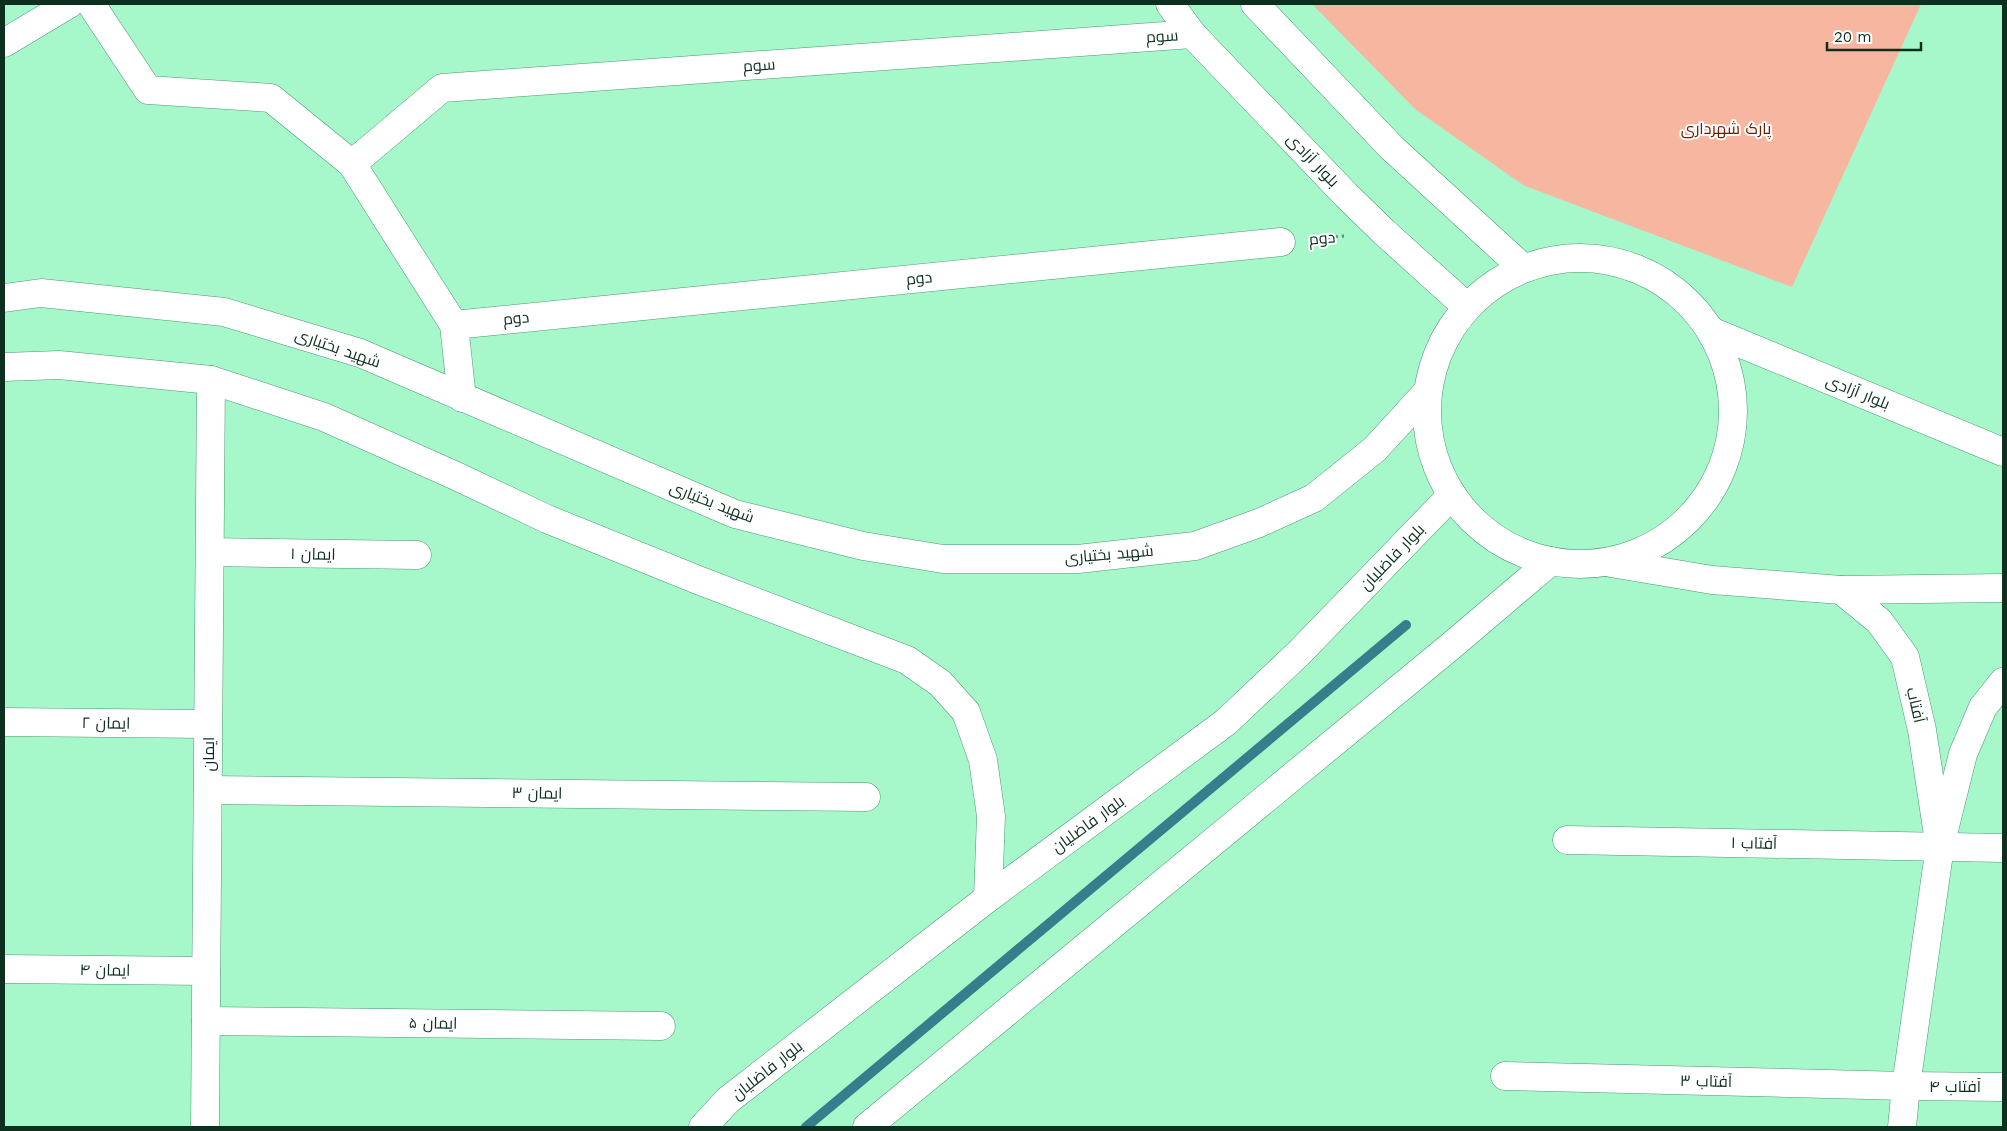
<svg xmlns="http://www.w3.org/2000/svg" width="2007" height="1131" font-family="'Work Sans',Cairo,sans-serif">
<rect width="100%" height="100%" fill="#a6f8cb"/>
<path fill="#f7b6a0" d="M1312,4H1921L1792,287L1523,185L1415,109Z"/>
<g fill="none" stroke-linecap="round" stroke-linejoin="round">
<path stroke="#357f8c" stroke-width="10" d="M806,1127L1406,625"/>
<defs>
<g id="street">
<path d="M91,4L148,90L271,98L352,164L454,325L462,398"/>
<path d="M4,43L69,4"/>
<path d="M352,164L442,88L1192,34"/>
<path d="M454,325L1281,242"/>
<path d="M210,552L417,555"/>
<path d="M1841,590L1879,621L1905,657L1922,730L1938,835"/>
<path d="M4,722L208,724"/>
<path d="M208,790L866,797"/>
<path d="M1567,840L2003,848"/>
<path d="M4,969L206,971"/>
<path d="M206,1021L661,1026"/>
<path d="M1505,1076L1906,1086L2003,1087"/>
<path d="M205,1127L211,380"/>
<path d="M1902,1127L1906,1086L1940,846L1963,754L1983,707L2003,682"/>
</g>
<g id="secondary">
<path d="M1170,4L1192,34L1346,195L1384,232L1467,307"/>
<path d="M1255,4L1392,148L1523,268"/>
<circle cx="1580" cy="411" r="153"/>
<path d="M4,298L41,293L224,312L360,353L735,514L863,546L943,559H1078L1195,546L1259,523L1314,498L1375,449L1428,391"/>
<path d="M1713,332L2003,452"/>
<path d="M4,367L59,365L211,380L324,417L456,476L547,519L698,580L907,660L940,683L966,712L983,760L991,816L988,898"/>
<path d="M1611,563L1712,580L1841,590L2003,588"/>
<path d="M703,1127L728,1100L988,898L1226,722L1299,653L1452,495"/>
<path d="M867,1127L1451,646L1551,561"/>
</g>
</defs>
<use href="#street" stroke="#489970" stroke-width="29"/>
<use href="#secondary" stroke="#489970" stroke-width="29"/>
<path stroke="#579072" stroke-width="3" stroke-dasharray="4 4" stroke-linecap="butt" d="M1310,239L1344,236"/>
<use href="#street" stroke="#fff" stroke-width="28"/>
<use href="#secondary" stroke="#fff" stroke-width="28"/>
</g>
<g text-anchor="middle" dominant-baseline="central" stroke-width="4" stroke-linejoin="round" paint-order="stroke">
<g font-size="16" fill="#0d2f1f" stroke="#fff">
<text transform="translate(1162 36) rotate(-4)">سوم</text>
<text transform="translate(759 65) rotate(-4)">سوم</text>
<text transform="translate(1313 160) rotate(46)">بلوار آزادی</text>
<text transform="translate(1322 238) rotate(-5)">دوم</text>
<text transform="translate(919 278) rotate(-6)">دوم</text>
<text transform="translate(516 318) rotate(-6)">دوم</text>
<text transform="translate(338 348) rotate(19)">شهید بختیاری</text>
<text transform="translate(1858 392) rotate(22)">بلوار آزادی</text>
<text transform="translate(712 502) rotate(21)">شهید بختیاری</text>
<text transform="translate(313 554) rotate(1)">ایمان ۱</text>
<text transform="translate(1109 554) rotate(-5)">شهید بختیاری</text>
<text transform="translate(1392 557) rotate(-46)">بلوار فاضلیان</text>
<text transform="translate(1916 705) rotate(77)">آفتاب</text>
<text transform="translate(106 723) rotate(1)">ایمان ۲</text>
<text transform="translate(208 754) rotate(-90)">ایمان</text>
<text transform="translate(537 793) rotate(1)">ایمان ۳</text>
<text transform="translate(1088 824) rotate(-36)">بلوار فاضلیان</text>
<text transform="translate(1754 843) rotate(1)">آفتاب ۱</text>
<text transform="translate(105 970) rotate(1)">ایمان ۴</text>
<text transform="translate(433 1023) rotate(1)">ایمان ۵</text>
<text transform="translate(767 1070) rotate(-38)">بلوار فاضلیان</text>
<text transform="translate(1706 1081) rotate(1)">آفتاب ۳</text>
<text x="1955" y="1086">آفتاب ۴</text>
</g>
<g font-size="16" fill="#692002" stroke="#fff">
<text x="1726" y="128">پارک شهرداری</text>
</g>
</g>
<rect width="2007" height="1131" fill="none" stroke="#0d2f1f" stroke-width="10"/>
<path d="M1827 42v8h94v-8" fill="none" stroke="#0d2f1f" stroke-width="2.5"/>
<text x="1834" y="42" font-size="15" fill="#0d2f1f" stroke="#ffffff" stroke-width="4" paint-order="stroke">20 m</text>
</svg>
